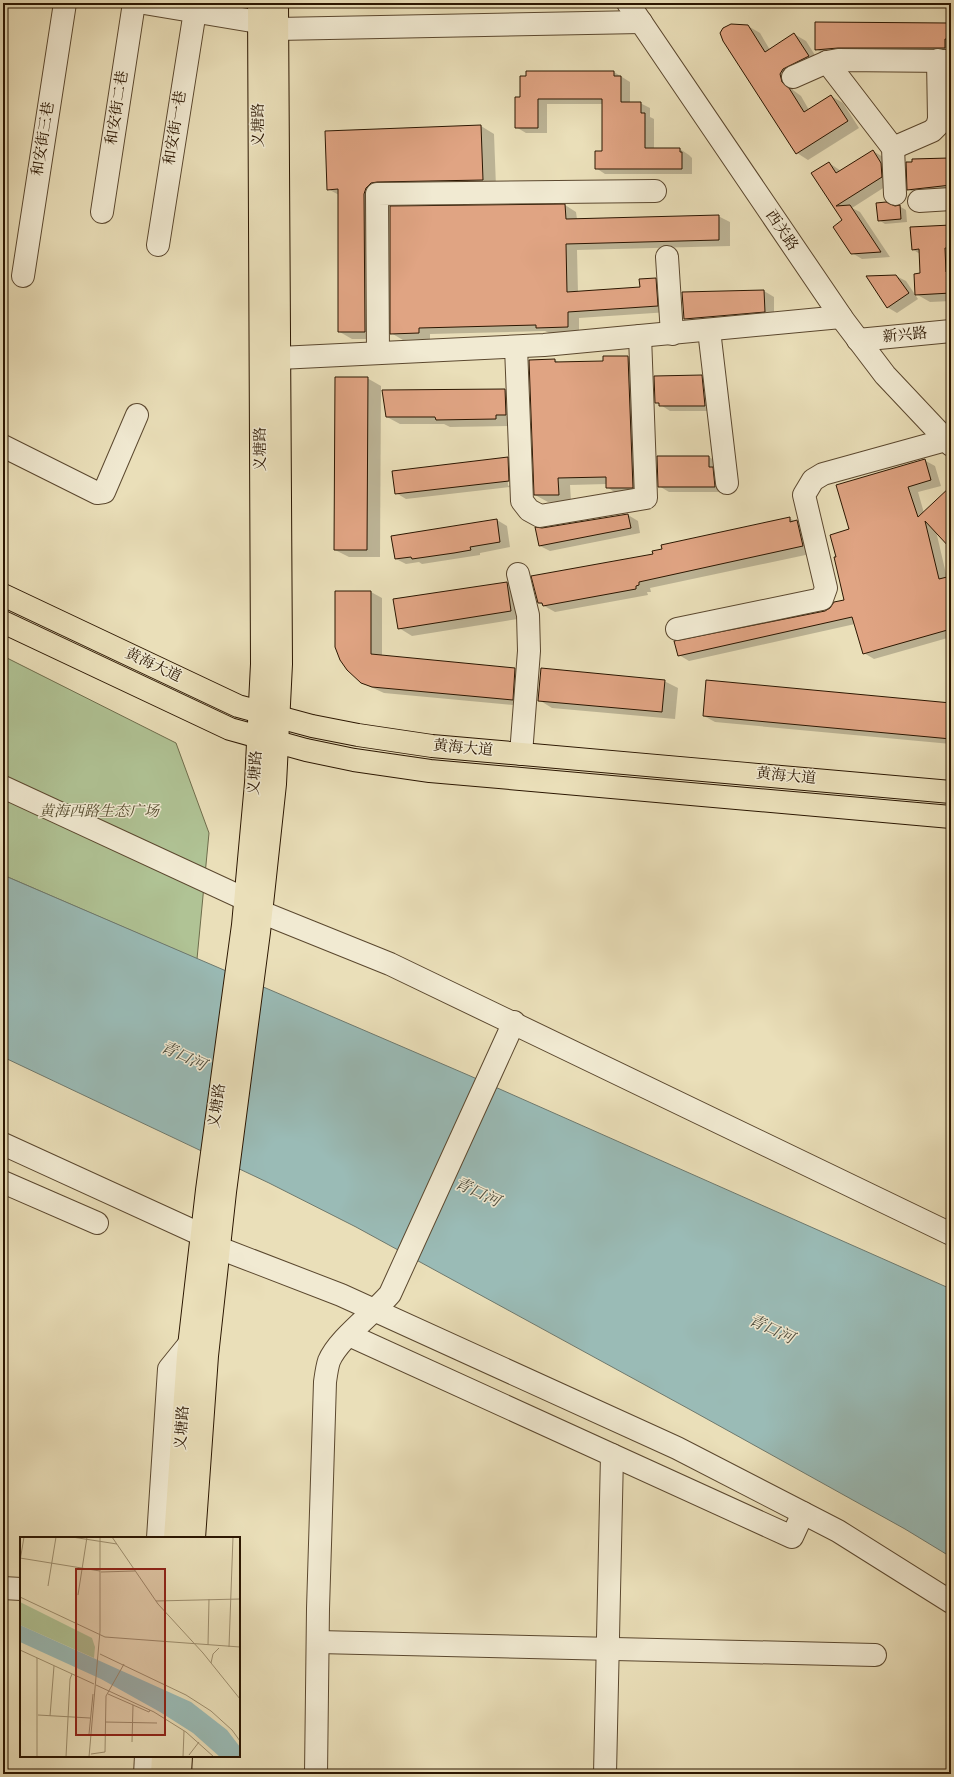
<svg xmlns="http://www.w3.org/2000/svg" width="954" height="1777" font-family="Vollkorn,'Noto Serif SC',serif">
<rect width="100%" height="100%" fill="#eadfb9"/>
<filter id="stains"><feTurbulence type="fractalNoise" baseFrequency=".005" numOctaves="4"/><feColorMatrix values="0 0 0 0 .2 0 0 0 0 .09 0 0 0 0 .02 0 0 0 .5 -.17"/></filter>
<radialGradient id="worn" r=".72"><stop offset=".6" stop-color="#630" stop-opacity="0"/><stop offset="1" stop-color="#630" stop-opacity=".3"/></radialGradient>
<path fill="#b0c395" stroke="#6e6c4b" d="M3,656L176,743L209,833L197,959L3,875Z"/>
<path fill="#9abbb6" stroke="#6e796e" d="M3,875L468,1075L951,1289V1557L905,1529L689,1409L356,1227L269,1183L3,1057Z"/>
<g fill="#0003" fill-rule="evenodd">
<path d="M816,23H951V58L835,61L816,49Z"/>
<path d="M748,26L760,33L770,50L794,34L806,41L820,63L791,81L793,90L801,96L809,110L831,96L843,103L859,128L808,160L797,153Z"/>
<path d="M614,72L630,82V103H640L650,108V117L654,119V149H680L689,155L692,158V174H605L596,168L603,152V104H547V133H526L516,127L521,98Z"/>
<path d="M481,126L494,134L496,187L385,190L378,339H352L338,331L339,195L328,189Z"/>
<path d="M873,151L883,157L891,183L852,208L860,212L890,257L862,259L852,253L844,221L813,173L829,163L841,171Z"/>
<path d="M944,162H951V199L928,200L908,189Z"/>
<path d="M565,205L576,212L577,219L718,216L730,222V246L577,250L578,293L641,288L656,279L667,285L669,312L579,318V333H549L545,331L430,334V339L403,340L391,333V207Z"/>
<path d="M899,206L906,210L907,222L885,224L879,220L895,208Z"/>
<path d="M951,226V301L930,302L916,294L921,274L920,254L912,249Z"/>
<path d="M896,276L906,281L918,299L897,313L887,307Z"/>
<path d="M764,291L774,297V317L694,324L685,318Z"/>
<path d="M628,357L640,364L645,494L619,495L607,487V484L570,485L571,501L548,502L535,495L530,361L555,360L560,363L604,362Z"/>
<path d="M701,376L711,382L715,411H670L656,402Z"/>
<path d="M367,378L381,386L380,557H349L335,550Z"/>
<path d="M505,390L518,397L509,426L450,427L444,424H400L387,417Z"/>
<path d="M709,457L719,463L725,492H669L659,486Z"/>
<path d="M508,458L517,464L518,486L406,499L396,493ZM507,464H509L510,485L508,486Z"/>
<path d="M924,460L935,466L941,486L918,492L924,513L951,495V548L936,531L947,578L951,577V637L874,659L864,653L855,624L689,661L679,655L825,612L846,600L837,558L851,529Z"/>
<path d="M628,515L638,521L640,533L550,551L540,546L542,529Z"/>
<path d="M789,518L809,528L815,553L650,588L651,592H647L648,595L555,612L539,603L654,555Z"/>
<path d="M497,520L507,526L510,547L480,553V555L422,564L419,562L406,564L396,559Z"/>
<path d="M506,583L520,590L524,618L412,636L399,628Z"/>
<path d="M371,592L382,598V656L515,669L526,675L524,706L384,693L362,683Z"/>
<path d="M664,681L678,688L675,719L552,708L539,700Z"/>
<path d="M951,704V744L715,722L704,716Z"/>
</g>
<g fill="#e0a483" stroke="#2b1601">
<path d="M815,22L948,23V39H945V48H838L815,50Z"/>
<path d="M731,24L748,25L765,52L794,33L809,56L783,69L780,74L782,82L789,88L804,112L831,95L848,121L796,154L723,41L720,33L723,28Z"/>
<path d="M526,71H614V76H621V102H641V113H645V148H680V152H682V169H595V151H602V99H538V128H515V97H520V76H526Z"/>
<path d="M481,125L483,180L377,182L371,183L366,188L364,194L365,332H338V189L327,190L325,131Z"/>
<path d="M873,150L881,163L882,177L836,206L850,205L881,252L851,254L833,227L842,220L811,173L829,162L836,173Z"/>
<path d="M949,158L951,185L907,190L906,162H912V159Z"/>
<path d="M886,202L895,206L900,205L901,219L878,221L876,203Z"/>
<path d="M565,204L566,219L719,215V240L566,244L567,292L640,287L639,279L656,278L658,306L568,312V327L536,328V325L419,328V333L390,334V206Z"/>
<path d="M951,225V248H945L946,272H951V293L915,295L914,274L920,273L919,249L912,250L910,227Z"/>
<path d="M896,275L909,293L887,308L866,276Z"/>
<path d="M764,290L765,312L684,319L682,292Z"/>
<path d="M603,356H628L633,488H606V477L558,478L559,495H534L529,360L555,359V362L603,361Z"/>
<path d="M702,375L705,406H659V403H655L654,376Z"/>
<path d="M335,377H368L367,550H334Z"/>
<path d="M505,389L506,415H496V419L436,420L435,417H386L382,390Z"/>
<path d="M657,456H709V467H713L715,487H658Z"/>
<path d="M508,457L509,481L395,494L392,471Z"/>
<path d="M925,459L931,480L908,487L918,517L951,486V549L925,521L939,579L951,576V629L863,654L852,617L678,656L674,641L825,611L830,608L834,602L844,600L834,557H836L830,535L849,529L836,485Z"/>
<path d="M628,514L631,528L539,546L535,527L542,528Z"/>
<path d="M790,517V522L797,520L803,546L639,582V585L636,586V589L543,606L542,603H538L531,576L653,554L652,551L662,549L661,545Z"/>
<path d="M497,519L500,542L470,547L471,550L454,553L412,559L411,557L395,559L391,536Z"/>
<path d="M507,582L511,611L398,629L393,599Z"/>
<path d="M335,591H371V654L515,668L513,700L372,687L361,683L347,670L340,660L335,647Z"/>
<path d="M541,668L665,680L662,712L538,701Z"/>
<path d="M706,680L951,703V739L703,716Z"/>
</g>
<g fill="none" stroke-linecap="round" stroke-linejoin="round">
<defs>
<g id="minor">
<path d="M144,3L259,22"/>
<path d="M628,3L844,321L885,375L951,445"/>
<path d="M277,29L641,22"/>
<path d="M827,62L893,148L895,194"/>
<path d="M793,77L827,62L838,60L951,61"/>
<path d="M893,148L932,131L937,126L939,119L938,60"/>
<path d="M919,201L951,199"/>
<path d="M102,212L134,3"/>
<path d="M158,245L195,11"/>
<path d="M667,257L672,334"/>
<path d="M23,276L65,3"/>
<path d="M709,330L727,483"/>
<path d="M858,340L951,331"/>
<path d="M516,347L522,501L529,510L540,516L646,498L640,336"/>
<path d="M378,353L377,194L655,191"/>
<path d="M279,358L544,345L841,317"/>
<path d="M3,446L97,493L104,492L137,415"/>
<path d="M518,574L528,615L529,651L521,754"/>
<path d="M677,629L822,599L826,588L804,495L813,480L823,474L946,440"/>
<path d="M3,787L245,899"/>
<path d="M261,912L390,964L951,1234"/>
<path d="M3,1144L202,1235"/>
<path d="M3,1182L97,1223"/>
<path d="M219,1248L341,1295L677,1448L838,1531L951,1602"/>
<path d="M349,1335L792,1537L803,1513"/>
<path d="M158,1538L169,1369L190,1343"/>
<path d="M3,1588L21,1589"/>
<path d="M318,1642L875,1655"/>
<path d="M145,1774L146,1756"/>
<path d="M316,1774L318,1609L325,1382C326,1375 327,1367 329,1361C338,1339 373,1314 390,1294L514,1022"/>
<path d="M605,1774L612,1455"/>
</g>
<g id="major">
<path d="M3,595L238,706L312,726L358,735L432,746L951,792"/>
<path d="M3,622L230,729L306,750L354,760L430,771L951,817"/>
<path d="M175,1538L188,1355L207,1190L243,925L256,783L262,664L259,3"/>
<path d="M194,1538L207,1356L225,1192L259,932L275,784L281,664L277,3"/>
<path d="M162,1774L163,1756"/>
<path d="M180,1774L181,1756"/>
</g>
</defs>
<use href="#minor" stroke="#5b482f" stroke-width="24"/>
<use href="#major" stroke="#2b1601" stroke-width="24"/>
<use href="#minor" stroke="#f1ead2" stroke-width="22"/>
<use href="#major" stroke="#eadfb9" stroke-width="22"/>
</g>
<g text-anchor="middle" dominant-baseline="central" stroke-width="3" stroke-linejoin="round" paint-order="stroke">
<g font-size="15" fill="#2b1601" stroke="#f1ead2">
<text transform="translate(118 108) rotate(-81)">和安街二巷</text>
<text transform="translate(259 125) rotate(-90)">义塘路</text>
<text transform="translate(176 128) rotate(-81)">和安街一巷</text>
<text transform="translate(44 139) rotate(-81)">和安街三巷</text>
<text transform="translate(781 231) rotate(56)">西关路</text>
<text transform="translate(905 336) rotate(-5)">新兴路</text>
<text transform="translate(261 449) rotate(-90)">义塘路</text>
<text transform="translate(153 666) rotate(25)">黄海大道</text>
<text transform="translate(463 749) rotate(5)">黄海大道</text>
<text transform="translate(256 773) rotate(-86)">义塘路</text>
<text transform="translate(786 777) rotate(5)">黄海大道</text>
<text transform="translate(218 1106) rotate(-82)">义塘路</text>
<text transform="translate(183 1428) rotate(-86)">义塘路</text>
</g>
<g font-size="15" font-style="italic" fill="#534a2d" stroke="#f1ead2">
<text x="99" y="812">黄海西路生态广场</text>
</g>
<g font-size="16" font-style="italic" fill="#525040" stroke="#f1ead2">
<text transform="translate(183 1057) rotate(25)">青口河</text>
<text transform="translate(477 1193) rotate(25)">青口河</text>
<text transform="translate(771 1330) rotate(25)">青口河</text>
</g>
</g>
<g transform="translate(20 1537)">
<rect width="220" height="220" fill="#eadfb9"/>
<path d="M0,65L72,101L75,110L74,121L0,88Z" fill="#b0c395"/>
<path d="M0,88L171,165L207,193L220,210V220H200L173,196L140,175L81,142L0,105Z" fill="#9abbb6"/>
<path fill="none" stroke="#9e8f6f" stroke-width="1" d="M52,0L97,7M92,0L138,67L183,116L220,162M0,21L80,34M0,24L4,0M81,35L115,34M28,49L36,0M58,58L67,0M0,60L85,100L220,110M136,64L220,62M188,108L189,62M209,110L213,0M0,113L74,147M80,117L166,158L191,174L212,193L220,204M17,121V220M191,126L193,117L199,111M76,148L134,175L166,195L194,220M88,157L129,175L130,173M18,178L70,181M30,179L34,129M85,185L137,186M69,197L73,157M112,205L113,168M71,217L85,215L86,159L104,127M169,218L179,205M46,220L50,142L52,137M69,220L80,94V0M163,220L164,194"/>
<path fill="#8f2418" fill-opacity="0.15" stroke="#8f2418" stroke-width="2" d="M56,32H145V198H56Z"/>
<rect width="220" height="220" fill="none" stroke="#2b1601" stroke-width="2"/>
</g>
<rect width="954" height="1777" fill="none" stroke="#eadfb9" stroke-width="16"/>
<rect x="4" y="4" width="946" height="1769" fill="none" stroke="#2b1601" stroke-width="2"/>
<rect x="8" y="8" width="938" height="1761" fill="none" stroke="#2b1601"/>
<rect width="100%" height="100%" filter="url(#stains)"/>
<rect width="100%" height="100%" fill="url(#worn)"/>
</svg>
